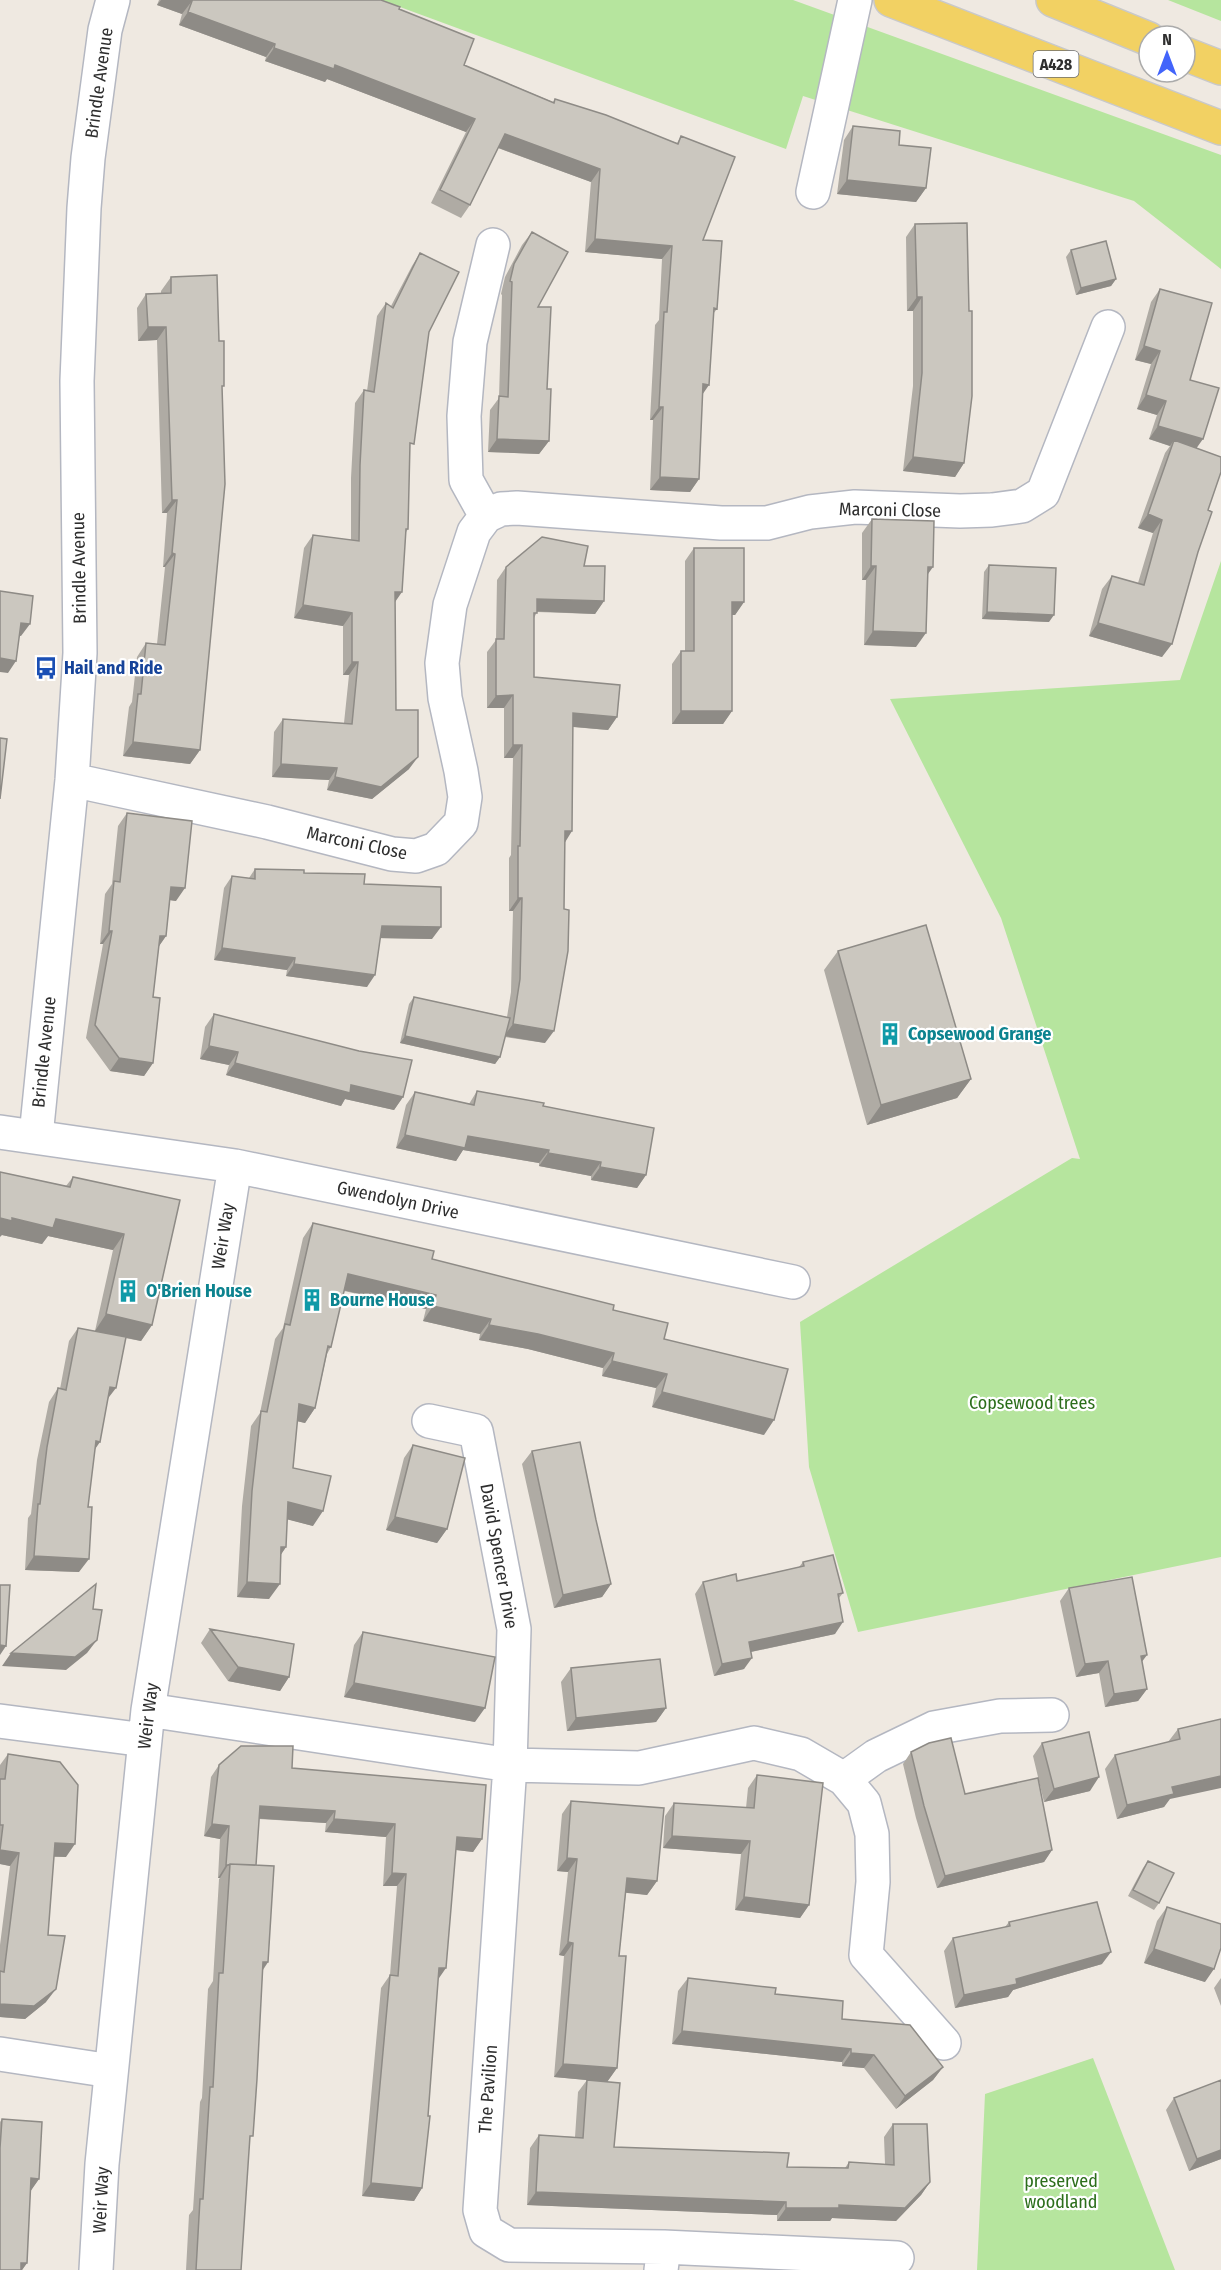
<svg xmlns="http://www.w3.org/2000/svg" width="1221" height="2270" font-family="'Fira Sans Condensed',sans-serif">
<rect width="100%" height="100%" fill="#efe9e1"/>
<path fill="#b6e59e" d="M381,0H793L1221,155V269L1134,201L803,96L786,149Z
M1168,0H1221V21Z
M1221,561V1557L858,1632L809,1467L800,1322L1072,1158L1080,1159L1001,918L890,699L1180,680Z
M1093,2058L1175,2270H977L985,2094Z"/>
<g fill="none" stroke-linecap="round" stroke-linejoin="round">
<g stroke="#b4b7c1" stroke-width="36">
<path id="minor" d="M813,192L855,0
M486,516L466,480L464,416L470,342L493,245
M72,780L267,822L392,854L416,856L436,849L461,823L465,797L461,771L445,698L442,663L450,605L474,532L486,516L501,509L517,508L721,523H767L810,512L855,507L960,511L992,510L1022,506L1043,493L1108,327
M0,1132L235,1166L793,1282
M36,1136L72,780L80,653L77,381L84,208L88,158L105,30L113,0
M429,1421L476,1431L514,1629L510,1765L480,2210L486,2231L509,2245L664,2247L661,2270
M148,1710L510,1765L639,1768L754,1743L801,1754L844,1779L864,1803L872,1834L873,1882L866,1955L944,2043
M0,1721L145,1740
M844,1779L876,1756L934,1728L1000,1716L1052,1715
M0,2054L111,2071
M664,2247L897,2258
M96,2270L102,2164L148,1710L235,1166"/>
</g>
<g stroke="#c9c9c9" stroke-width="36">
<path id="primary" d="M891,0L1221,128
M1053,0L1149,39
M1185,54L1221,68"/>
</g>
<use href="#minor" stroke="#fff" stroke-width="33"/>
<use href="#primary" stroke="#f2d163" stroke-width="33"/>
</g>
<path fill="#afaba4" d="M159,0H381L399,9L464,65L553,102L555,99L677,143L681,136L717,309L713,314L702,395L699,479L690,492L650,490L653,420H650L655,325L659,320L662,259L585,252L591,182L498,148L470,205L461,218L431,203L466,132L327,79L325,82L265,61L266,57L179,25L182,14L157,5Z
M853,126L899,145L926,188L916,202L837,194L844,140Z
M915,224L969,311L964,463L955,477L903,471L913,386V311H907L906,237Z
M532,232L538,307L547,389L549,441L539,454L488,452L490,410L499,398L502,295L501,294L505,277L522,245Z
M1071,250L1116,279L1111,286L1076,295L1066,257Z
M420,253L429,332L409,450L408,529L406,532L395,602L396,710L409,769L372,799L327,790L329,780L272,777L274,732L283,719L344,723L349,675H343V626L294,618L304,548L313,535L351,540V478L355,403L364,390L367,391L377,316L386,303L391,306L412,266Z
M171,277L219,341L222,389L200,750L190,764L123,756L129,707L132,702L137,657L146,643L157,644L165,567H163L167,513H162L157,340L138,341L137,308L146,294H161V291Z
M1160,289L1190,380L1197,448L1208,510L1198,552L1162,657L1089,636L1102,589L1112,576L1138,583L1153,533L1138,528L1165,453L1170,446L1149,439L1157,415L1137,409L1151,364L1135,360L1151,302Z
M872,519L916,647L864,645L866,580H862V533Z
M694,548L744,602L735,615H732V711L723,724H672V664L681,651H685V561Z
M989,565L1049,622L982,619L984,572Z
M584,566L604,601L595,614L537,612L534,618V677L617,717L608,730L573,727L565,843L545,1043L505,1037L500,1057L495,1064L400,1043L409,1004L414,997L507,1017L511,992L513,911H509V858L511,855L513,758H504V708H487V652L496,640L497,580L506,567Z
M127,813L176,901L170,900L166,936L159,946L153,997V1063L144,1076L110,1071L86,1038L103,944H100L105,894L112,884L118,826Z
M255,869L304,873L364,884L432,939L380,938L367,987L286,976L287,970L214,960L224,888L232,876L249,878Z
M838,951L971,1079L957,1098L867,1125L824,970Z
M214,1014L403,1097L394,1110L345,1099L341,1106L226,1075L229,1065L200,1059L205,1027Z
M477,1091L543,1106L646,1175L637,1188L591,1180V1176L539,1166V1163L463,1150L456,1161L396,1148L406,1105L415,1092L469,1104Z
M0,1172L66,1186L73,1177L180,1200L152,1325L141,1341L125,1338L108,1399L95,1449L79,1572L25,1570L28,1518L31,1514L37,1460L49,1402L58,1388L60,1389L69,1341L78,1328L95,1331L113,1250L48,1236L42,1244L2,1235Z
M313,1223L432,1259L613,1310L664,1339L764,1435L652,1407L656,1388L602,1376L603,1368L528,1349L479,1340L480,1334L423,1321L426,1309L344,1291L331,1347L327,1354L315,1408L305,1423L297,1421L293,1468L313,1526L287,1519L286,1547L281,1554L269,1599L237,1597L242,1506L251,1426L260,1413L275,1339L283,1328L303,1238Z
M413,1445L447,1529L437,1543L386,1530L404,1458Z
M532,1451L596,1520L611,1584L602,1597L554,1608L522,1464Z
M803,1562L843,1593L839,1598L835,1634L751,1652L744,1669L714,1676L695,1594L703,1582L737,1581L799,1567Z
M1069,1588L1142,1662L1147,1689L1138,1701L1105,1707L1099,1673L1076,1677L1060,1601Z
M210,1629L289,1677L280,1691L228,1681L201,1643Z
M363,1632L475,1722L344,1697L354,1645Z
M571,1668L666,1708L656,1722L567,1731L561,1682Z
M1221,1719L1164,1807L1117,1819L1105,1769L1115,1755L1168,1742L1178,1729Z
M1042,1743L1090,1791L1044,1802L1033,1756Z
M911,1752L965,1794L1052,1850L1044,1862L937,1888L916,1818L903,1764Z
M8,1754L66,1857H54L48,1935L46,2002L25,2019L0,2017V1945L10,1866L0,1864V1765Z
M219,1765L292,1768L482,1839L473,1852L456,1850L438,1979L422,2188L414,2201L362,2196L381,1988L390,1975L397,1886H383L386,1837L325,1832L326,1823L259,1819L256,1865L268,1962L263,1970L249,2141L241,2270H186L189,2215L193,2210L200,2102L202,2098L208,1989L213,1981L219,1879L220,1878H218L220,1839L204,1836L211,1777Z
M757,1775L809,1905L800,1918L735,1910L741,1854L663,1848L665,1816L674,1803L746,1808L748,1788Z
M571,1801L657,1881L647,1895L626,1892L619,1956L617,2068L607,2082L614,2147L787,2167L845,2168L849,2162L885,2164L884,2137L893,2124L930,2182L921,2195L896,2221L832,2218L830,2221H777V2215L527,2205L530,2148L539,2135L575,2137L578,2092L587,2080L554,2077L564,1956L559,1955L568,1872L557,1871L562,1814Z
M1148,1861L1159,1903L1154,1910L1128,1896L1143,1868Z
M1167,1907L1205,1982L1144,1963L1157,1921Z
M1009,1922L1102,1964L1013,1990L1008,1997L955,2008L944,1951L953,1938L1005,1927Z
M688,1978L775,1994L842,2019L943,2067L933,2080L896,2109L864,2068L842,2066V2062L672,2044L678,1991Z
M1221,1978V2006L1214,1988Z
M1221,2080V2159L1189,2171L1166,2110L1174,2098Z
M2,2119L39,2179L30,2191L27,2263L22,2270H0V2122Z"/>
<path fill="#8e8b86" d="M161,0H188L192,1L182,14L157,5Z
M188,12L275,44L266,57L179,25Z
M274,48L335,65L475,119L466,132L327,79L325,82L265,61Z
M505,134L600,169L591,182L496,147Z
M847,180L926,188L916,202L837,194Z
M595,239L672,246L662,259L585,252Z
M1116,279L1111,286L1076,295L1081,288Z
M917,297H922L913,311H907Z
M148,327H166L157,340L138,341Z
M1144,346L1160,351L1151,364L1135,360Z
M703,384L709,385L700,398Z
M1146,395L1166,401L1157,415L1137,409Z
M659,407H663L653,420H650Z
M1158,426L1203,439L1193,453L1174,440L1170,446L1149,439Z
M497,439L549,441L539,454L488,452Z
M913,457L964,463L955,477L903,471Z
M660,477L699,479L690,492L650,490Z
M172,500H177L167,513H162Z
M1148,514L1162,520L1153,533L1138,528Z
M172,553L175,554L165,567H163Z
M871,566H876L866,580H862Z
M928,567H933L923,581Z
M395,592H402L393,605Z
M537,599L604,601L595,614L528,611Z
M732,602H744L735,615H723Z
M303,605L352,613L343,626L294,618Z
M987,612L1054,615L1049,622L982,619Z
M21,623L30,624L21,636L12,635Z
M1098,623L1172,644L1162,657L1089,636Z
M873,631L926,633L916,647L864,645Z
M0,658L16,661L8,673L0,672Z
M352,662H358L349,675H343Z
M513,695L504,708H487L496,696Z
M681,711H732L723,724H672Z
M573,713L617,717L608,730L564,726Z
M133,742L200,750L190,764L123,756Z
M513,745H522L513,758H504Z
M418,757L409,769L372,799L327,790L335,777Z
M281,764L337,768L329,780L272,777Z
M565,831H572L564,844Z
M171,887L185,888L176,901L162,899Z
M518,898H522L513,911H509Z
M382,926L441,927L432,939L374,938Z
M109,931H112L103,944H100Z
M160,936H166L157,949Z
M222,948L295,958L287,970L214,960Z
M294,964L375,975L367,987L286,976Z
M513,1024L554,1031L545,1043L504,1036Z
M405,1036L500,1057L495,1064L400,1043Z
M209,1046L238,1052L229,1065L200,1059Z
M119,1058L153,1063L144,1076L110,1071Z
M235,1063L351,1085L403,1097L394,1110L345,1099L341,1106L226,1075Z
M971,1079L957,1098L867,1125L881,1105Z
M405,1135L468,1136L549,1150L539,1163L463,1150L456,1161L396,1148Z
M548,1153L601,1162L591,1176L539,1166Z
M600,1167L646,1175L637,1188L591,1180Z
M0,1218L56,1219L124,1234L113,1250L48,1236L42,1244L2,1235L0,1237Z
M348,1274L436,1295L426,1309L338,1289Z
M433,1306L491,1319L480,1334L423,1321Z
M106,1314L152,1325L141,1341L95,1331Z
M489,1325L538,1334L614,1353L603,1368L528,1349L479,1340Z
M612,1361L667,1374L656,1388L602,1376Z
M110,1387L116,1388L106,1401Z
M662,1392L774,1420L764,1435L652,1407Z
M299,1404L315,1408L305,1423L288,1419Z
M96,1441L100,1442L91,1455Z
M288,1502L323,1511L313,1526L278,1517Z
M395,1517L447,1529L437,1543L386,1530Z
M281,1547H286L276,1562Z
M34,1556L89,1559L79,1572L25,1570Z
M247,1582L280,1584L269,1599L237,1597Z
M611,1584L602,1597L554,1608L563,1595Z
M843,1622L835,1634L741,1654L749,1642Z
M97,1640L87,1653L66,1670L2,1666L11,1653Z
M0,1645L6,1646L0,1655Z
M1147,1655L1138,1667L1141,1656Z
M752,1658L744,1669L714,1676L722,1664Z
M1108,1661L1099,1673L1076,1677L1085,1664Z
M238,1667L289,1677L280,1691L228,1681Z
M354,1683L485,1708L475,1722L344,1697Z
M1147,1689L1138,1701L1105,1707L1114,1694Z
M666,1708L656,1722L567,1731L576,1718Z
M1221,1776V1788L1170,1799L1164,1807L1117,1819L1127,1805L1172,1787Z
M1099,1777L1090,1791L1044,1802L1054,1789Z
M260,1806L335,1811L326,1823L251,1818Z
M334,1819L395,1824L386,1837L325,1832Z
M212,1824L229,1826L220,1839L204,1836Z
M672,1836L750,1841L741,1854L663,1848Z
M457,1837L482,1839L473,1852L448,1849Z
M55,1843L75,1844L66,1857L46,1856Z
M0,1850L19,1853L10,1866L0,1864Z
M1052,1850L1044,1862L937,1888L945,1876Z
M567,1858L577,1859L568,1872L557,1871Z
M226,1865H228L220,1878H218Z
M392,1873L406,1874L397,1886H383Z
M627,1878L657,1881L647,1895L618,1892Z
M744,1897L809,1905L800,1918L735,1910Z
M568,1942L573,1943L564,1956L559,1955Z
M1154,1949L1214,1969L1205,1982L1144,1963Z
M1111,1952L1102,1964L1013,1990L1008,1997L955,2008L964,1995L1016,1979Z
M263,1962H268L257,1978Z
M439,1968H446L437,1981Z
M56,1989L46,2002L25,2019L0,2017V2004Z
M682,2031L851,2049L842,2062L672,2044Z
M851,2053L874,2055L864,2068L842,2066Z
M563,2064L617,2068L607,2082L554,2077Z
M943,2067L933,2080L896,2109L905,2096Z
M1221,2150V2159L1189,2171L1197,2159Z
M31,2178L39,2179L30,2192Z
M930,2182L921,2195L896,2221L832,2218L830,2221H777L786,2208L839,2205Z
M371,2183L422,2188L414,2201L362,2196Z
M536,2192L786,2202L777,2215L527,2205Z
M21,2263H27L22,2270H16Z"/>
<path fill="#cbc7bf" stroke="#8e8b86" stroke-width="1.5" d="M188,0H381L400,7L399,9L474,39L464,65L554,103L555,99L606,115L678,144L681,136L735,157L703,240L722,241L717,309L714,308L709,385L703,384L699,479L660,477L663,407H659L664,312H667L672,246L595,239L600,169L505,134L470,205L440,190L475,119L335,65L334,69L274,48L275,44L188,12L192,1Z
M853,126L900,131L899,145L931,148L926,188L847,180Z
M967,223L969,311H972V396L964,463L913,457L922,373V297H917L915,224Z
M532,232L568,252L538,307H551L547,389H551L549,441L497,439L499,396L508,397L512,282L510,281L514,264Z
M1106,241L1116,279L1081,288L1071,250Z
M420,253L459,272L429,332L414,444L410,443L408,529H406L402,592H395L396,710H418V757L381,787L335,777L337,768L281,764L283,719L352,724L358,662H352V613L303,605L313,535L359,541L360,465L364,390L374,392L386,303L393,308Z
M217,275L219,341H224V386H222L225,484L200,750L133,742L138,694H141L146,643L165,645L175,554L172,553L177,500H172L166,327H148L146,294L171,293V277Z
M1160,289L1212,303L1190,380L1219,388L1203,439L1158,426L1166,401L1146,395L1160,351L1144,346Z
M1174,440L1221,457V472L1208,510L1212,512L1198,552L1172,644L1098,623L1112,576L1144,585L1162,520L1148,514Z
M872,519L934,521L933,567H928L926,633L873,631L876,566H871Z
M542,537L588,546L584,566H605L604,601L537,599V613H534V677L620,685L617,717L573,713L572,831H565L564,909L569,910L568,951L554,1031L513,1024L520,979L522,898H518V846H520L522,745H513V695L496,696V639H504L506,567Z
M694,548H744V602H732V711H681V651H694Z
M989,565L1056,568L1054,615L987,612Z
M0,591L33,596L30,624L21,623L16,661L0,658Z
M0,738L7,739L0,799Z
M127,813L192,821L185,888L171,887L166,936H160L153,997L160,998L153,1063L119,1058L95,1025L112,931H109L114,881L120,882Z
M255,869L304,870V873L365,874L364,884L441,887V927L382,926L375,975L294,964L295,958L222,948L232,876L255,879Z
M926,925L971,1079L881,1105L838,951Z
M414,997L510,1018L500,1057L405,1036Z
M214,1014L359,1051L412,1060L403,1097L351,1085L350,1093L235,1063L238,1052L209,1046Z
M477,1091L544,1103L543,1106L654,1128L646,1175L600,1167L601,1162L548,1153L549,1150L468,1136L465,1148L405,1135L415,1092L474,1105Z
M0,1172L70,1187L73,1177L180,1200L152,1325L106,1314L124,1234L56,1219L53,1228L12,1218V1221L0,1218Z
M313,1223L434,1251L432,1259L614,1305L613,1310L668,1323L664,1339L788,1369L774,1420L662,1392L667,1374L612,1361L614,1353L538,1334L489,1325L491,1319L433,1306L436,1295L348,1274L331,1347L328,1346L315,1408L299,1404L293,1468L331,1476L323,1511L288,1502L286,1547H281L280,1584L247,1582L252,1491L261,1411L267,1412L285,1324L290,1325Z
M78,1328L126,1337L116,1388L110,1387L100,1442L96,1441L88,1507H92L89,1559L34,1556L38,1504H40L47,1447L58,1388L66,1390Z
M580,1442L596,1520L611,1584L563,1595L532,1451Z
M413,1445L465,1458L447,1529L395,1517Z
M833,1555L843,1593L838,1594L843,1622L749,1642L752,1658L722,1664L703,1582L736,1574L737,1581L804,1566L803,1562Z
M1132,1577L1147,1655L1141,1656L1147,1689L1114,1694L1108,1661L1085,1664L1069,1588Z
M96,1584L93,1609L102,1610L97,1640L75,1657L11,1653Z
M0,1585H10L6,1646L0,1645Z
M210,1629L294,1644L289,1677L238,1667Z
M363,1632L495,1657L485,1708L354,1683Z
M660,1659L666,1708L576,1718L571,1668Z
M1221,1719V1776L1172,1787L1174,1794L1127,1805L1115,1755L1180,1739L1178,1729Z
M1089,1732L1099,1777L1054,1789L1042,1743Z
M951,1738L965,1794L1038,1778L1052,1850L945,1876L924,1806L911,1752L929,1743Z
M241,1746H293L292,1768L486,1785L482,1839L457,1837L446,1968H439L428,2116H430L422,2188L371,2183L390,1975L398,1976L406,1874L392,1873L395,1824L334,1819L335,1811L260,1806L256,1865L230,1864L228,1865H226L229,1826L212,1824L219,1765Z
M8,1754L60,1762L78,1785L75,1844L55,1843L48,1935L65,1936L56,1989L34,2006L0,2004V1971L4,1972L19,1853L0,1850L3,1825H0V1779H5Z
M757,1775L823,1783L809,1905L744,1897L750,1841L672,1836L674,1803L754,1808Z
M571,1801L664,1808L657,1881L627,1878L619,1956H626L617,2068L563,2064L573,1943L568,1942L577,1859L567,1858Z
M1148,1861L1174,1873L1159,1903L1133,1890Z
M230,1864L274,1866L268,1962H263L257,2079L253,2136H250L241,2270H196L200,2199H203L210,2087H213L219,1973H223Z
M1097,1902L1111,1952L1016,1979L1017,1984L964,1995L953,1938L1010,1926L1009,1922Z
M1167,1907L1221,1924V1948L1214,1969L1154,1949Z
M688,1978L776,1988L775,1994L843,2001L842,2019L910,2025L943,2067L905,2096L874,2055L851,2053V2049L682,2031Z
M587,2080L620,2083L614,2147L789,2153L787,2167L848,2168L849,2162L894,2165L893,2124H927L930,2182L905,2208L839,2205V2208H786V2202L536,2192L539,2135L583,2138Z
M1221,2080V2150L1197,2159L1174,2098Z
M2,2119L42,2122L39,2179L31,2178L27,2263H21V2270H0V2148Z"/>
<defs>
<g id="bus-bare" transform="scale(1.8)"><path d="M-5-6H5V4H4V6H2V4H-2V6H-4V4H-5ZM-3.5-4V0h7V-4ZM-3.5 1.2v1.5H-2V1.2ZM2 1.2v1.5H3.5V1.2Z" fill="#1a4fb4" stroke="#fff" stroke-width="2.5" paint-order="stroke"/></g>
<g id="building-bare" transform="scale(1.8)"><path d="M-4-6H4V6H1V3H-1V6H-4ZM-2.5-4.3h1.7v1.8h-1.7ZM.8-4.3h1.7v1.8H.8ZM-2.5-1h1.7V.8h-1.7ZM.8-1h1.7V.8H.8Z" fill="#0f9aa8" stroke="#fff" stroke-width="2.5" paint-order="stroke"/></g>
</defs>
<g fill-rule="evenodd">
<use href="#bus-bare" x="46" y="668"/>
<use href="#building-bare" x="890" y="1034"/>
<use href="#building-bare" x="128" y="1291"/>
<use href="#building-bare" x="312" y="1300"/>
</g>
<g text-anchor="middle" stroke-width="4.5" stroke-linejoin="round" paint-order="stroke">
<rect fill="#fff" stroke="#6d6d6d" stroke-width="1.5" x="1033.5" y="51" width="45" height="26" rx="4.5"/>
<g font-size="16" font-weight="bold" fill="#2e2e2e">
<text x="1056" y="70">A428</text>
</g>
<g font-size="18" fill="#2e2e2e" stroke="#fff">
<text transform="translate(99 83) rotate(-82)" y="6">Brindle Avenue</text>
<text transform="translate(890 510) rotate(1)" y="6">Marconi Close</text>
<text transform="translate(79 568) rotate(-91)" y="6">Brindle Avenue</text>
<text transform="translate(357 843) rotate(12)" y="6">Marconi Close</text>
<text transform="translate(44 1052) rotate(-84)" y="6">Brindle Avenue</text>
<text transform="translate(398 1200) rotate(12)" y="6">Gwendolyn Drive</text>
<text transform="translate(223 1236) rotate(-81)" y="6">Weir Way</text>
<text transform="translate(499 1556) rotate(80)" y="6">David Spencer Drive</text>
<text transform="translate(148 1716) rotate(-83)" y="6">Weir Way</text>
<text transform="translate(488 2089) rotate(-86)" y="6">The Pavilion</text>
<text transform="translate(101 2200) rotate(-87)" y="6">Weir Way</text>
</g>
<g font-size="18" font-weight="bold" fill="#164399" stroke="#fff" text-anchor="start">
<text x="64" y="674">Hail and Ride</text>
</g>
<g font-size="18" font-weight="bold" fill="#0d838f" stroke="#fff" text-anchor="start">
<text x="908" y="1040">Copsewood Grange</text>
<text x="146" y="1297">O'Brien House</text>
<text x="330" y="1306">Bourne House</text>
</g>
<g font-size="18" fill="#2c6e1b" stroke="#fff">
<text x="1032" y="1409">Copsewood trees</text>
<text x="1061" y="2187">preserved<tspan x="1061" dy="21">woodland</tspan></text>
</g>
</g>
<g transform="translate(1167 54)"><circle r="28" fill="#ffffff" stroke="#ababab" stroke-width="1.5"/>
<path d="M0-4.5L10 22L0 15L-10 22Z" fill="#4264fb"/>
<text y="-9" font-size="16" font-weight="bold" text-anchor="middle" fill="#2e2e2e">N</text>
</g>
</svg>
